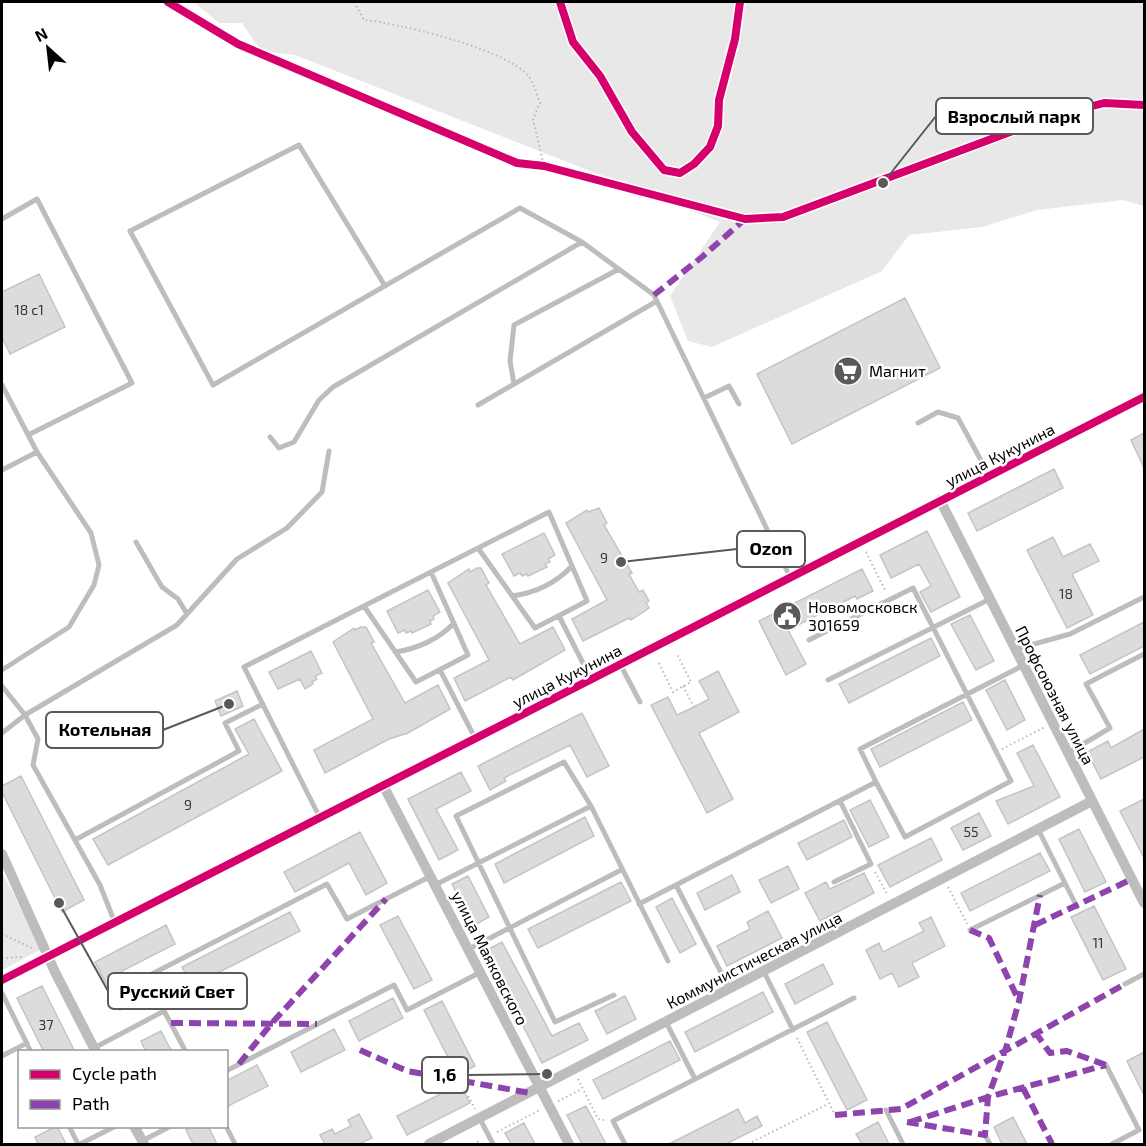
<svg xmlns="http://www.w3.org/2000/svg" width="1146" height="1146" font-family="'Exo 2',sans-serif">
<rect width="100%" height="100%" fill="#fff"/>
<path fill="#e8e8e8" d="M194,2H1144V206L1123,200L1037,210L982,227L909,235L882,271L712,347L688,341L670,296L720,222L295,55L261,51L242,23H219Z
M2,872L42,949L2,970Z"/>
<path fill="#dcdcdc" stroke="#c4c4c4" stroke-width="1.5" d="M39,274L65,327L10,354L2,337V292Z
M905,298L940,368L792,444L757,374Z
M1144,433V468L1131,440Z
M1054,469L1063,488L977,531L968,513Z
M599,508L607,523L604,525L632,573L629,574L639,592L643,590L649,601L646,602L649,608L631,620L629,618L583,641L572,619L607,600L566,523L587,510L588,512Z
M927,531L960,597L931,612L920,592L931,586L919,564L891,578L880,555Z
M544,533L555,555L548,559L550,562L545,564L547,567L528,576L527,574L522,576L520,573L514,576L502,554Z
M756,535L760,542L741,552L737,544Z
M1053,537L1063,557L1090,544L1099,561L1072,574L1093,615L1067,628L1027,550Z
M477,568H481L489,583L486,585L520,644L553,627L565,650L513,680L511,677L465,701L454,678L489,660L448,583L469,569L470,572Z
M862,569L873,591L857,599L855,596L788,630L806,664L786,675L759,621Z
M428,590L440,612L433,616L434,619L430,621L431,624L412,633L411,631L406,633L405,630L398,633L387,611Z
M970,615L994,661L976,670L951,624Z
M1144,622V646L1090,674L1080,655Z
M361,627H366L374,642L371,643L405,703L438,685L450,709L408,733L389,739L325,773L314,750L373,719L333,642L354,628L355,630Z
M931,638L940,656L849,703L839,684Z
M311,651L322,673L315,676L317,679L312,682L313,684L305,689L300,679L278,689L269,672Z
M718,671L739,712L699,733L733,799L707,813L651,705L668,697L677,715L694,707L709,699L699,681Z
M1005,680L1025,720L1007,730L986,690Z
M237,691L243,706L221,716L215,701Z
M963,702L972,720L880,767L871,749Z
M582,713L609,766L587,777L570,745L504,778L506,781L490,790L478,766Z
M254,719L282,771L108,865L93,839L249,754L235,729Z
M1144,729V757L1101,779L1087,752L1108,741L1111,748Z
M1033,745L1060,797L1008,824L996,801L1034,786L1017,753Z
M461,772L471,791L436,809L458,850L439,860L408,799Z
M21,776L84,900L62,912L2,792V786Z
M1144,799V858L1120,811Z
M870,800L889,837L869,847L850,810Z
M979,813L991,836L963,850L951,828Z
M585,817L594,836L504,883L495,864Z
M844,820L852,837L807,860L798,843Z
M1079,829L1106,882L1085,892L1059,839Z
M360,832L387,883L366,895L349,863L295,892L284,872Z
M931,838L942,860L890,887L878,865Z
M1040,853L1050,871L970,911L961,893Z
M788,866L799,889L771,903L759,880Z
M864,873L874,893L820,921L805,893L826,882L830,889Z
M732,875L740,892L705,910L697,893Z
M468,876L489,917L473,926L452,884Z
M621,882L631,901L538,948L528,929Z
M672,898L696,944L680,953L656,907Z
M1094,906L1126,969L1103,980L1071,917Z
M768,911L782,938L727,966L717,946L750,929L747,922Z
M290,912L300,931L192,986L182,967Z
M398,916L432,980L414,989L380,925Z
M931,917L945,946L912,963L919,977L899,987L892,973L880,979L866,950L879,943L883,952L924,931L919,923Z
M166,925L175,944L122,971L138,1001L120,1010L95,962Z
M502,942L552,1036L579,1023L588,1040L542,1063L485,951Z
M823,964L833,984L795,1004L785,984Z
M42,986L75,1052H44L17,998Z
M763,992L773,1012L695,1052L685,1032Z
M625,996L636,1019L607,1034L595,1011Z
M393,998L403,1018L359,1041L349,1021Z
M442,1001L475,1066L457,1075L424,1010Z
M827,1022L867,1100L847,1110L807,1032Z
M334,1029L345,1050L301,1072L291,1052Z
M161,1031L172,1052H146L141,1041Z
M670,1041L680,1060L603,1099L593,1080Z
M1144,1052V1095L1127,1061Z
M257,1065L268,1086L226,1107V1081Z
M460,1084L470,1103L407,1135L397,1116Z
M586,1106L606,1144H582L567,1115Z
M738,1109L745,1123L757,1116L762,1126L726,1144H669Z
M359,1114L372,1138L359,1144H325L320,1135L332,1129L335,1134L351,1126L348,1120Z
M1013,1117L1027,1144H1002L994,1127Z
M878,1122L889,1144H862L856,1134Z
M524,1123L535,1144H511L505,1133Z
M57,1126L66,1144H38L35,1137Z
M193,1126H208L217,1144H193L186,1130Z"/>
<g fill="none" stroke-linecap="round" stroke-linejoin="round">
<path stroke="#b8b8b8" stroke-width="2" stroke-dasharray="1.5 3" stroke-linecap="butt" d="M354,2L364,20C398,23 510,50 529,77C534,84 537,95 540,103L533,119L544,166
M866,552L886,592
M659,663L673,692L691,682L677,654
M683,686L694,707
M1002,749L1045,727
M875,872L888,896
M948,887L967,924
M2,934L32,948
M2,958L22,957
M797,1038L835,1115
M578,1079L598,1119L604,1120
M460,1080L475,1109
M558,1101L582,1089
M497,1132L540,1110
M473,1144L481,1140
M748,1144L828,1104"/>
<path stroke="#bdbdbd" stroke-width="5" d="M2,219L37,199L132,383L28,435
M385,286L299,145L130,231L213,385L520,208L582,242L654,295L790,577
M514,384L510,361L514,325L619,269
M2,385L37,452L91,533L99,565L94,585L69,627L2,670
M704,398L729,386L739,404
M478,405L657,301
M918,423L938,412L958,418L989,475
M270,437L279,448L294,442L319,400L333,387L582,242
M2,470L37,452
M136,542L162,587L178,599L187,614
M512,596C535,593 556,583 572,566
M364,606L416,682L468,655L431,572
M559,616L591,679
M809,640L913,588L1011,781L905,837L876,782
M1016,649L1070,634L1144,597
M395,652C417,649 439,639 454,623
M620,664L640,702
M440,670L475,738
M828,680L990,599
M2,686L25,715L177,625L237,559L287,528L322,492L329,451
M2,733L25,715L38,739L33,765L100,885L115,923
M1068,753L1110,728L1086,684L1144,654
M320,818L244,667L549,512L587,601L535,628L478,548
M1038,829L1077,907
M75,840L239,751L225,723L263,704
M834,882L871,864L840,801
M435,885L591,806
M676,885L729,988
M639,904L876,782L860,749L1024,665
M970,930L1065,883
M469,949L621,870
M764,972L793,1030
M1125,984L1144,974
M2,993L31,1052
M614,995L555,1022L456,816L564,762L591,806L668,961
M666,1022L695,1079
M94,1048L164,1011
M186,1052L146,977L327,884L347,919L431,876
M2,1056L27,1043
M1106,1065L1139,1130L1112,1144
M226,1071L394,985L407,1010L479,973
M886,1110L903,1144
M480,1119L493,1144
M69,1126L78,1144
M226,1126L235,1144
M985,1135L990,1144
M142,1141L171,1126
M80,1144L116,1126
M625,1144L613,1121L854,998"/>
<path stroke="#bdbdbd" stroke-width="10" d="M940,500L1144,903
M383,785L569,1144
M2,854L55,972L96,1052
M2,980L1144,397
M134,1126L144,1144
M429,1144L1092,801"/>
<path stroke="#8e44ad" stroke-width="6" stroke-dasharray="12 6" stroke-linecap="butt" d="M654,295L702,257L745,219
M1035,925L1132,879
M970,930L989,938L1019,1001
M171,1023L317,1024
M1035,1032L1050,1053L1067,1051L1106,1065
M360,1050L407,1071L530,1093
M239,1064L271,1024L386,899
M1023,1088L1052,1144
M835,1115L901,1109L1125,984
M907,1122L985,1135L988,1097L1006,1048L1019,1001L1040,895
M910,1122L988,1097L1106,1065"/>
<g stroke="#fff" stroke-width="11">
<path id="cycleway" d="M168,2L238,44L517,163L544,166L745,219L783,217L1050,117L1104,103L1144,105
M560,2L573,42L600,76L632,132L664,170L680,173L694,164L710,147L718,126L719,100L735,39L740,2
M2,980L1144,397"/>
</g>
<use href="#cycleway" stroke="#d6006c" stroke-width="8"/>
</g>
<defs>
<g id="supermarket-disc" transform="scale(1.5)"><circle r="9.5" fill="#595959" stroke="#fff"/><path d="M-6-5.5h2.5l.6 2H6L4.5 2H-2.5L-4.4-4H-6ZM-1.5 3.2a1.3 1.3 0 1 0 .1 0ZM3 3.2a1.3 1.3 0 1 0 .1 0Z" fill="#fff"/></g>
<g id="civic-disc" transform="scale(1.5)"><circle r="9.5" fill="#595959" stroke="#fff"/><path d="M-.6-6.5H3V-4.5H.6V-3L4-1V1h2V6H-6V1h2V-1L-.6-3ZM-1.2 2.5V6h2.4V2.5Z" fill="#fff"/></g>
</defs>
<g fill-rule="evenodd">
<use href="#supermarket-disc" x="848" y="371"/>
<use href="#civic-disc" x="787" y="616"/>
</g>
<g text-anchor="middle" stroke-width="5" stroke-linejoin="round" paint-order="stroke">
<g font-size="14" fill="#373737">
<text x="29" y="315">18 с1</text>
<text x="604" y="563">9</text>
<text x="1066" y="599">18</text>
<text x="188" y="810">9</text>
<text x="971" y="837">55</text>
<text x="1098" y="948">11</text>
<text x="46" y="1030">37</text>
</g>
<g font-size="16" fill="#000" stroke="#fff" text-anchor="start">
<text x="869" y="377">Магнит</text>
<text x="808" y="613">Новомосковск<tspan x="808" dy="18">301659</tspan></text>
</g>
<g font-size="16" fill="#000" stroke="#fff">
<text transform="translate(1000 455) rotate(-27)" y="6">улица Кукунина</text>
<text transform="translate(567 676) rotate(-27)" y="6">улица Кукунина</text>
<text transform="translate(1055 695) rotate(63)" y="6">Профсоюзная улица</text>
<text transform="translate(490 958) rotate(63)" y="6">улица Маяковского</text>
<text transform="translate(754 960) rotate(-27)" y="6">Коммунистическая улица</text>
</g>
</g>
<path fill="none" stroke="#595959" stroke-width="2" d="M883 183L936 116M621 562L737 549M229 704L163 730M59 903L108 991M547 1074L468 1075"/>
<g fill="#595959" stroke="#fff" stroke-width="2">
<circle cx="883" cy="183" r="6"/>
<circle cx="621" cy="562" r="6"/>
<circle cx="229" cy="704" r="6"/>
<circle cx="59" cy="903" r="6"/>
<circle cx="547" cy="1074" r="6"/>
</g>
<g fill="#fff" stroke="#595959" stroke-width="2">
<rect x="936" y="98" width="157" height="36" rx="6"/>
<rect x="737" y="531" width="68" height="36" rx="6"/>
<rect x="46" y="712" width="117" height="36" rx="6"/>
<rect x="108" y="973" width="139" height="36" rx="6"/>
<rect x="422" y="1057" width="46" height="36" rx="6"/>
</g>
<g font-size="18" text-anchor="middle" font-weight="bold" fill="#000">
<text x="1014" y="123">Взрослый парк</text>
<text x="771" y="555">Ozon</text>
<text x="105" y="736">Котельная</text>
<text x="177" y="998">Русский Свет</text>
<text x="445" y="1081">1,6</text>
</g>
<rect width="1146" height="1146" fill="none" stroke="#000000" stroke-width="6"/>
<rect x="18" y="1050" width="210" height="78" fill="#ffffff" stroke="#999999" stroke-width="1.5"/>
<rect x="30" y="1070" width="30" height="9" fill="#d6006c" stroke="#999999" stroke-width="1.5"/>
<text x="72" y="1080" font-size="18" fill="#000000">Cycle path</text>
<rect x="30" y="1100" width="30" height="9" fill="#8e44ad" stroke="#999999" stroke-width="1.5"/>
<text x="72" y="1110" font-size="18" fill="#000000">Path</text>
<g transform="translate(48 48) rotate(333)" stroke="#ffffff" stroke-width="4.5" paint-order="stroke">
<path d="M0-4.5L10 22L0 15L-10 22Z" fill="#000000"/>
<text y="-9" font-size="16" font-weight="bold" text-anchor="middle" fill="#000000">N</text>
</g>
</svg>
